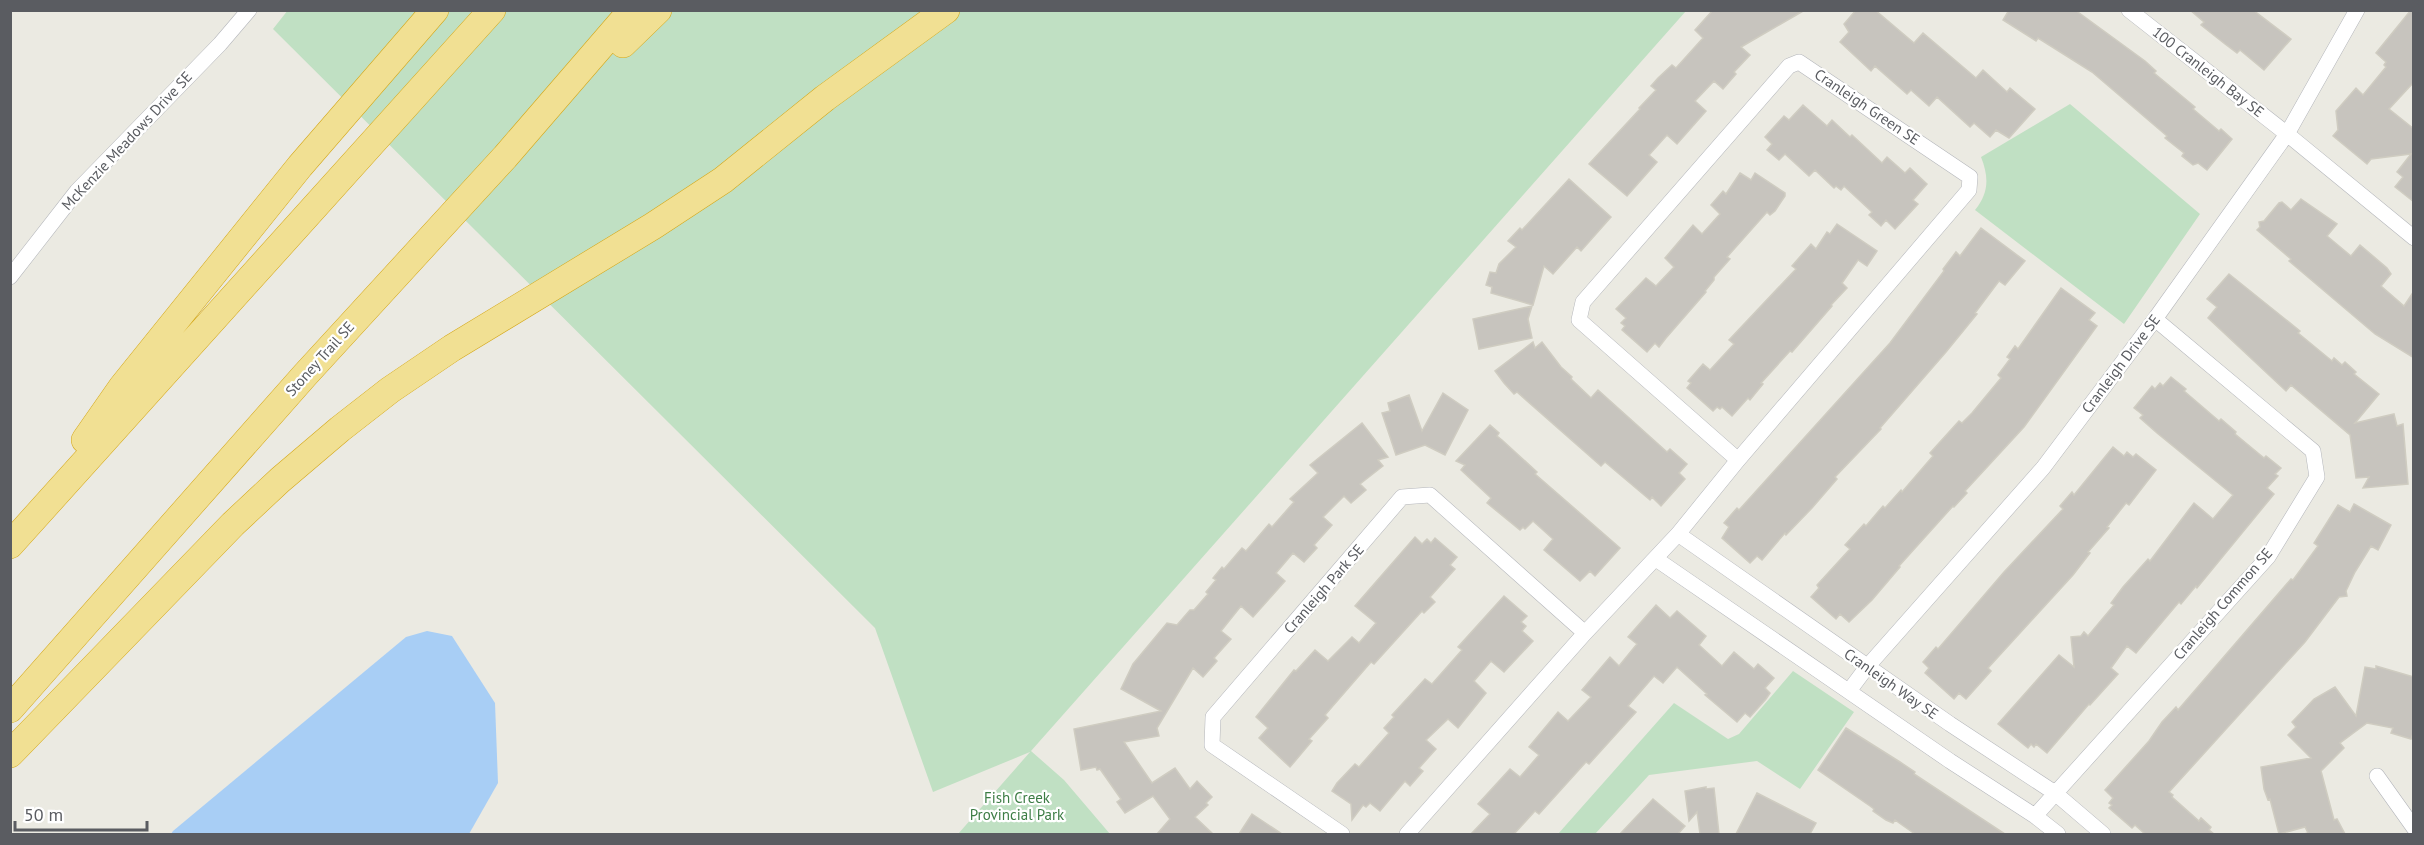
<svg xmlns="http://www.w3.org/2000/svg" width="2424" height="845" font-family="'PT Sans',sans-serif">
<rect width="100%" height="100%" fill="#ebeae2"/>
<path fill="#c0e0c3" d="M288,10L1686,11L1031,751L1064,780L1110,834H958L1030,752L933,792L875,628L273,29Z
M2070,104L2200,214L2124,324L1975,210C1989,193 1989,177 1981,157Z
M1793,671L1854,712L1800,789L1757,761L1649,775L1595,834H1558L1674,703L1728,739L1739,734Z"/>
<path fill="#a8cef5" d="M427,631L452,636L495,703L498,783L469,834H171L173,831L406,637Z"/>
<path fill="#c7c4be" stroke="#cfccc1" stroke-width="1.5" d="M1713,10H1805L1741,47L1750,55L1734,72L1736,74L1723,89L1714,81L1695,101L1706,111L1677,144L1667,135L1649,155L1657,162L1627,196L1589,164L1640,109L1639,108L1656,90L1651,86L1658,78L1672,65L1676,68L1703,38L1695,30Z
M1856,10H1875L1914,43L1923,33L1976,78L1983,70L2007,92L2010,88L2035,109L2009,138L1996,130L1990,137L1974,123L1970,127L1937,97L1929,106L1911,90L1907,94L1875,66L1871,71L1840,42L1849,32L1844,24Z
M2009,10H2075L2145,61L2156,71L2154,73L2195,107L2193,109L2219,131L2221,129L2232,139L2207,170L2198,163L2193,165L2182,156L2184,153L2165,138L2167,136L2092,72L2038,38L2036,41L2003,20Z
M2190,10H2253L2291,39L2264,70L2240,50L2237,53L2225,44L2201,25L2204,22Z
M2411,10H2414V82L2389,109L2414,129V202L2395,187L2403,177L2397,172L2411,154L2371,159L2367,164L2333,136L2338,130L2336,111L2356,88L2363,95L2386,67L2384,65L2386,62L2376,53Z
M1803,105L1827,126L1832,120L1850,137L1852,135L1882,163L1887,157L1905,173L1910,168L1927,184L1913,200L1918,204L1895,229L1886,220L1881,226L1869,215L1872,212L1844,186L1841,190L1836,186L1834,188L1815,170L1809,176L1785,154L1779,160L1767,150L1772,144L1765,137L1784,116L1789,120Z
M1740,173L1751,180L1755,173L1785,193V196L1775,211L1770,215L1767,212L1727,257L1730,259L1714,277V280L1705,291L1706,292L1666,338L1659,347L1655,343L1647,352L1622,330L1625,326L1621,323L1626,318L1616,309L1646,278L1656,286L1674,267L1665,258L1693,225L1702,234L1720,214L1711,205L1723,191L1726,194Z
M1569,179L1611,217L1581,251L1577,247L1553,274L1544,266L1533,305L1491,293L1492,287L1486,285L1490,272L1496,273L1499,264L1516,247L1508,241L1520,228L1522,230Z
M2301,199L2337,224L2327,236L2351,256L2360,245L2387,268L2391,274L2381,286L2404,306L2414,291V358L2375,334L2289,261L2291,259L2257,230L2260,227L2259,222L2264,221L2279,203L2282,202L2291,210Z
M1837,224L1877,251L1867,266L1858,260L1842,283L1847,288L1831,305L1832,306L1792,352L1790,351L1761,383L1763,384L1750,400L1748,398L1732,416L1722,407L1720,409L1717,407L1713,411L1687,388L1691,383L1688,381L1703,364L1710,370L1734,344L1729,340L1796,269L1792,266L1811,244L1816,249L1827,232L1830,234Z
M1981,228L2025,261L2005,285L1999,281L1975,313L1977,314L1946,352L1880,428L1881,429L1835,477L1837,479L1812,508L1786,535L1785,533L1762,560L1757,556L1750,563L1722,538L1729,527L1724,523L1737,508L1739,510L1890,343L1944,271L1943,269L1956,252L1960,256Z
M2229,274L2300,331L2298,333L2332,361L2334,358L2342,365L2345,362L2356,372L2354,374L2379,394L2355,423L2394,414L2397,426L2403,424L2408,484L2363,488L2369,477L2356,478L2350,435L2291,385L2286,391L2208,318L2217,307L2207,299Z
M2061,288L2095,313L2089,320L2097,326L2024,427L1965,491L1967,493L1954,507L1953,506L1899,566L1900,567L1872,600L1849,622L1840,614L1836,619L1811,597L1819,588L1817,585L1850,549L1845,545L1864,524L1866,526L1883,506L1885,508L1901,490L1902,492L1933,456L1930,453L1959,421L1962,423L1972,413L2001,378L1998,375L2010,359L2007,357L2015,346L2018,349Z
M1532,306L1528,319L1532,338L1479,349L1473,319Z
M1533,342L1535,348L1542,342L1561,367L1572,377L1571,379L1591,398L1598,390L1667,452L1670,449L1687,464L1679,473L1685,479L1661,506L1652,497L1650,500L1605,462L1601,466L1517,392L1514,394L1504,383L1495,371Z
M2171,377L2186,389L2184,391L2219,421L2221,419L2236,432L2235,434L2264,458L2266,456L2281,468L2275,474L2278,476L2267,488L2274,494L2197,588L2196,586L2181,604L2179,602L2136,653L2127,646L2111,668L2118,674L2090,705L2089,704L2047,753L2036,744L2034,747L2031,744L2028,748L1998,724L2059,655L2074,667L2071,637L2081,636L2084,632L2088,636L2114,605L2111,603L2123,587L2148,559L2150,561L2194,503L2213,519L2233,495L2157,433L2140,418L2143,415L2134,408L2152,386L2155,389L2160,383L2163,386Z
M1443,393L1468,410L1445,455L1425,445L1396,455L1382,413L1390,411L1388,403L1409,395L1422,431Z
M1362,423L1388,457L1378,460L1383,466L1360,484L1366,490L1351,503L1344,496L1323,517L1332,525L1314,545L1317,548L1304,562L1293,553L1276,573L1285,581L1253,617L1241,606L1221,631L1231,639L1214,658L1217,661L1203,677L1193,668L1157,728L1159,736L1124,742L1152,783L1175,768L1190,789L1197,781L1212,797L1206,803L1208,805L1195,817L1213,834H1157L1170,819L1153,796L1125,813L1117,802L1121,799L1100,769L1097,770L1096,767L1081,770L1074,729L1161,711L1121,689L1133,664L1167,623L1177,625L1190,610H1194L1208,594L1206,592L1216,580L1213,578L1222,567L1224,569L1242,548L1246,551L1269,524L1272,527L1294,502L1290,499L1318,473L1310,465Z
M1490,425L1499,433L1497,436L1502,440L1537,472L1535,474L1620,548L1595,576L1590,571L1580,581L1544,550L1553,539L1533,521L1525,529L1523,527L1520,530L1487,503L1491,498L1461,470L1465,465L1456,461Z
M2113,447L2124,456L2127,452L2133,457L2136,454L2156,470L2129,505L2126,503L2107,527L2109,528L2088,552L2090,553L2073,575L1988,668L1991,671L1966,699L1959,693L1954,699L1925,673L1929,668L1923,662L1936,647L1938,649L2004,572L2063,509L2060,506L2072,492L2074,495Z
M2354,504L2391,525L2378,550L2371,546L2355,572L2346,591L2347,596L2339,597L2305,642L2169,792L2173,795L2172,797L2199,821L2201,818L2211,827L2209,830L2214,834H2145L2135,825L2132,828L2109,808L2112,805L2109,803L2113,798L2105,790L2149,741L2162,722L2176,707L2178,710L2291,579L2293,580L2318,546L2314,543L2338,505L2350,512Z
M1415,537L1422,544L1427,539L1431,543L1435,538L1457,557L1450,565L1455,569L1430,597L1435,602L1424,613L1422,611L1374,664L1371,662L1325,715L1328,718L1309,739L1312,741L1290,767L1259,738L1268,728L1256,717L1294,670L1296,671L1315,650L1328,661L1352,637L1359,643L1376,623L1355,606Z
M1504,596L1527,616L1521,622L1526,626L1522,631L1533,641L1504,672L1491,661L1474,681L1486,693L1458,728L1448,719L1426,740L1436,749L1419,768L1423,771L1410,786L1405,781L1380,811L1370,803L1366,807L1363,805L1352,820L1351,804L1332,791L1337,783L1355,764L1359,767L1389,733L1384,728L1394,717L1392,715L1425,679L1432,684L1462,650L1458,647Z
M1656,605L1670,618L1677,611L1706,636L1699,645L1722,666L1734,652L1754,669L1758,664L1774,678L1765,688L1770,693L1766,699L1750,717L1745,713L1737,722L1705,695L1707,694L1677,667L1663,683L1654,676L1628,706L1636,712L1589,764L1586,762L1539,814L1535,811L1514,834H1471L1490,814L1478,804L1510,769L1520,777L1539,755L1529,747L1558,712L1568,721L1591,697L1582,690L1610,657L1619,666L1637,644L1628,637Z
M2376,666L2414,677V731L2411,739L2391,733L2393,728L2367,723L2340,743L2344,748L2321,771L2334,820L2337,819L2345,834H2304L2308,833L2305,827L2279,834L2270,799L2268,800L2264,789L2261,767L2311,758L2288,735L2296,727L2292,722L2314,699L2335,687L2356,716L2365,667L2376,669Z
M1846,728L1900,762L1915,772L1914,774L2005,834H1915L1895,820L1893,823L1886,820L1873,811L1874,809L1870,806L1818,770Z
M1706,787V789L1714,788L1719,834H1700L1697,812L1689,821L1685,791Z
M1757,793L1816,823L1810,834H1736Z
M1653,799L1685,826L1678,834H1620Z
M1252,814L1282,834H1239Z"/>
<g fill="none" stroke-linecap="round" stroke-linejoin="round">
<g stroke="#b4b6bb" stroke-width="16">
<path id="minor" d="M2129,10L2287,134L2414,238
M10,277L77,191L220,44L249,10
M1678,534L1950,724L2055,793L2103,834
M1656,559L1950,761L2035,816L2058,834
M1849,691L1867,667L2043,468L2155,319L2287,134L2357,10
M2377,776L2414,828
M2035,816L2268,557L2317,477L2313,451L2155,319
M1342,834L1212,745L1213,717L1402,497L1430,495L1585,633
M1407,834L1585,633L1678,534L1738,460L1969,190L1970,177L1799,62L1789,66L1583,302L1579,320L1738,460"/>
</g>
<g stroke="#d4a718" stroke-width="28">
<path id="motorway" d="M623,44L658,10
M85,440L122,387L300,166L435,10
M10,545L492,10
M10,709L305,375L505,157L632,10
M10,754L233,524L280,480L340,429L390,390L452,348L653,226L723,180L825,98L946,10"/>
</g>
<use href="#minor" stroke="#fff" stroke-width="15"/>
<use href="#motorway" stroke="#f1e093" stroke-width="27"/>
</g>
<g text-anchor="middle" stroke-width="4.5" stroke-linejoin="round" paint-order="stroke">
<g font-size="15" fill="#5a5c61" stroke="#fff">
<text transform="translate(2208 72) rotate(38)" y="5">100 Cranleigh Bay SE</text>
<text transform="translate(1867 107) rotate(34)" y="5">Cranleigh Green SE</text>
<text transform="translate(127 141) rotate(-47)" y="5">McKenzie Meadows Drive SE</text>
<text transform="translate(320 359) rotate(-48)" y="5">Stoney Trail SE</text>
<text transform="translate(2121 364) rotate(-53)" y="5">Cranleigh Drive SE</text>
<text transform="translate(1324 589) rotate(-49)" y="5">Cranleigh Park SE</text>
<text transform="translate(2223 604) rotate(-49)" y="5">Cranleigh Common SE</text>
<text transform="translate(1891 684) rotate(35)" y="5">Cranleigh Way SE</text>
</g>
<g font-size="15" fill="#3d7d45" stroke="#fff">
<text x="1017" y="803">Fish Creek<tspan x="1017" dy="17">Provincial Park</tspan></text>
</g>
</g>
<rect width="2424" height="845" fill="none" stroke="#5a5c61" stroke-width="24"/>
<path d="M15 821v9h132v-9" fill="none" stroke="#5a5c61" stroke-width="3"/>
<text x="24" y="821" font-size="18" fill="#5a5c61" stroke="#ffffff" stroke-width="4.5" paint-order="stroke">50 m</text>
</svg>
